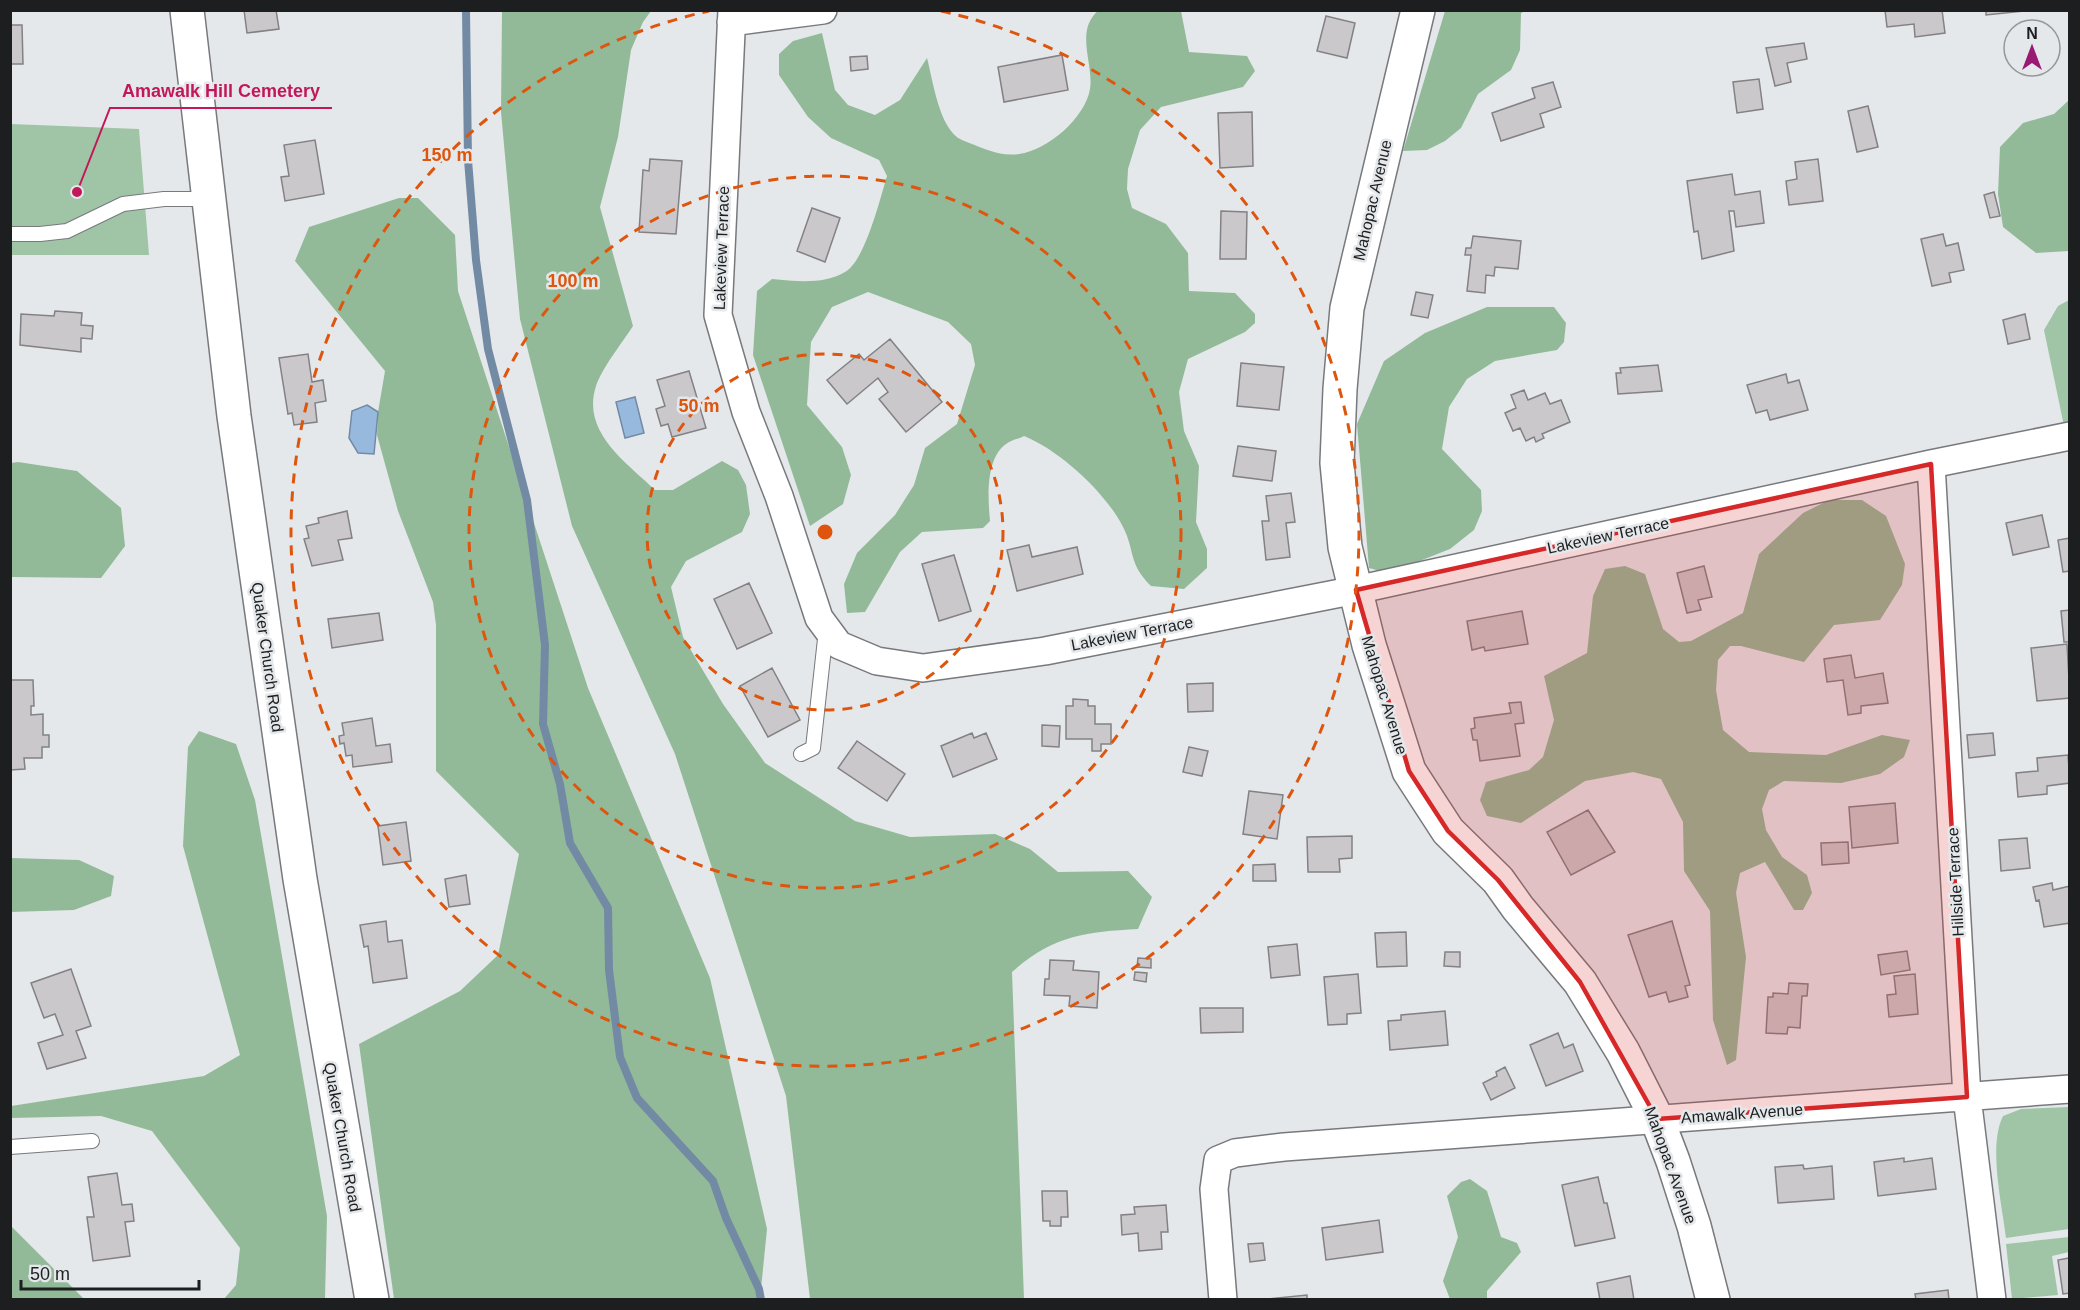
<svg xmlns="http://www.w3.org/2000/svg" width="2080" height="1310" font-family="Arial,sans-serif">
<rect width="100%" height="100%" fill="#e5e8eb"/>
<path fill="#a0c5a6" d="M11,124L139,129L149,255H11Z
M2069,300V424L2064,426L2044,330L2058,306Z
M2069,1107V1229L2006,1238C2002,1204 1988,1146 2003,1116L2021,1109Z
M2069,1237V1252L2052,1256L2058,1295L2012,1299L2006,1244Z"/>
<path fill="#92ba99" d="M1099,10L1181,11L1189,52L1247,56L1255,71L1243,87L1161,107L1140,130L1128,169L1127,189L1132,208L1166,224L1188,253L1189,291L1235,293L1255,314V323L1245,332L1188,359L1179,392L1184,431L1199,466L1196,522L1207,549V568L1184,589L1151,586C1127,562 1136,551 1122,525C1104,491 1059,450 1024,436C1019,439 1011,440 1006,444C985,459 988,499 990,521L983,528L922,532L900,552L865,612L847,613L844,584L857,553L895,515L914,485L925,448L957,424L975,365L971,344L948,322L868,292L832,307L811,342L807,405L842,447L851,475L843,504L810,526L753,355L757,291L772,279C796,281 823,285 845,272C865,261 880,199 887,176L879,160L831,138L808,117L779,75V54L793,41L822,33L835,90L848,105L875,115L900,100L927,58C933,80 939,130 962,140C980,147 999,157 1019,154C1048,150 1085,118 1090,89C1094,64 1074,30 1099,10Z
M502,11H651L643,22L631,50L618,137L600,207L633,326C622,343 602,368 596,386C581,432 626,462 655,490H673L722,461L738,470L746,485L750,514L742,532L686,561L671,587L683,637L723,704L765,763L855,821L910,837L995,834L1030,849L1058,872L1128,871L1152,897L1138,929C1085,932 1054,935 1012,972L1024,1299H810L786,1096L675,754L572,526L520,319L501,112Z
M1445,11H1525L1521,13L1520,50L1511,70L1478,94L1461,128L1445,141L1427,150L1403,151Z
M2069,100V251L2036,253L2003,227L1998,194L2000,147L2023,123L2054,114Z
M399,198H418L455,235L458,291L588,688L710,978L767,1229L760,1299H394L359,1044L460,991L498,955L519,854L436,771V625L433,602L398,511L377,435L378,412L385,371L295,261L309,227Z
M1487,307H1554L1566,323L1564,342L1557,350L1495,361L1467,379L1449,407L1442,449L1481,490L1482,511L1474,530L1450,549L1412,564L1384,572L1369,568L1357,424L1384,361L1425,333Z
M18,462L77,471L121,508L125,546L101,578L11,577V463Z
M1829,500H1862L1886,516L1905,564L1902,585L1880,620L1834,625L1804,662L1741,646H1730L1718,660L1716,690L1723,730L1749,752L1826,755L1882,735L1910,740L1904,757L1880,774L1841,783L1784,781L1769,790L1762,809L1766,830L1782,857L1807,875L1812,893L1803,910H1794L1765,862L1740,873L1736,893L1746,957L1736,1060L1727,1065L1713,1020L1710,911L1684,871L1683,822L1661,779L1633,772L1585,781L1521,823L1487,816L1480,800L1486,782L1529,770L1543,757L1554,720L1544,676L1587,653L1593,596L1605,569L1625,566L1645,574L1663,629L1679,642L1691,641L1743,613L1759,554L1803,513Z
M199,731L236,744L255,800L327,1216L325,1299H224L236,1285L240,1248L152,1131L101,1116L11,1118V1106L204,1076L240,1055L183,846L188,747Z
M11,858L79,860L114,876L111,896L74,910L11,912Z
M1470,1179L1487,1191L1501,1237L1517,1243L1521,1252L1487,1291V1299H1450L1443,1281L1458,1237L1447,1196L1461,1182Z
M11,1226L84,1299H11Z"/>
<path fill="#98b9de" stroke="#738aa5" stroke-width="1.5" d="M635,397L644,433L625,438L616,402Z
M367,405L378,412L374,454L358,453L349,438L352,411Z"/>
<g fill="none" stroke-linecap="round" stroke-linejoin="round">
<path stroke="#738aa5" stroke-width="8" d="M466,10L468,160L476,260L488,349L527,500L545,645L543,724L560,784L570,843L608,908L609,970L620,1057L637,1098L713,1181L726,1218L759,1289L761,1300"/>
</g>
<path fill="#cbc8cc" stroke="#838184" stroke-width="1.5" d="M244,10H276L279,29L247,33Z
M1885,10H1942L1945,33L1915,37L1914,24L1887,27Z
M1986,10H2035L1986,15Z
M1326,16L1355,23L1347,58L1317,51Z
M10,25H22L23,64H10Z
M1804,43L1807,59L1787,63L1791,82L1775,86L1766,48Z
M1062,55L1068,90L1004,102L998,67Z
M867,56L868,69L851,71L850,57Z
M1759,79L1763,109L1737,113L1733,82Z
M1553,82L1561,107L1540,114L1544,127L1501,141L1492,113L1535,98L1532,88Z
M1868,106L1878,147L1857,152L1848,111Z
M1252,112L1253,166L1220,168L1218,113Z
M315,140L324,194L285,201L281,177L289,176L284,145Z
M650,159L682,161L676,234L639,232L643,170L649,171Z
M1818,159L1823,201L1789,205L1786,181L1797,179L1795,162Z
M1732,174L1735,195L1760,191L1764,223L1736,227L1734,211H1729L1734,251L1702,259L1698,231L1694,232L1687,181Z
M1994,192L2000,216L1990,218L1984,195Z
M812,208L840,218L825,262L797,251Z
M1221,211L1247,212L1246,259H1220Z
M1943,234L1946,246L1958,243L1964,270L1949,273L1951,282L1932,286L1921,239Z
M1473,236L1521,241L1518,269L1495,267L1494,276L1486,275L1485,293L1467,291L1471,255H1465L1466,248H1471Z
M1416,292L1433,295L1428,318L1411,315Z
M55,311L82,313L81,325L93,326L92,339L81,338V352L20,345L21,314L54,316Z
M2025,314L2030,339L2008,344L2003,320Z
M890,339L942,402L906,432L879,399L888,392L878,378L847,404L827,380L859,354L864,360Z
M308,354L312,382L323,380L326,401L315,403L317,422L294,425L292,413L288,414L279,358Z
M1241,363L1284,367L1279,410L1237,406Z
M1658,365L1662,391L1618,394L1616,373H1621L1620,368Z
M689,371L706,428L672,437L668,424L661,426L656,409L665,406L657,380Z
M1786,374L1788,383L1799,380L1808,410L1770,420L1767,410L1756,413L1747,385Z
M1524,390L1528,400L1545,393L1550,404L1561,400L1570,422L1542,434L1544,438L1536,442L1534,437L1526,441L1520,428L1513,431L1505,413L1516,408L1511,395Z
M1238,446L1276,451L1272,481L1233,476Z
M1291,493L1295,522L1286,523L1290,557L1266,560L1262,521H1269L1266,496Z
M347,511L352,538L338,540L343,560L312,566L304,539L309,538L306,526L319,523L318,518Z
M2042,515L2049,547L2013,555L2006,523Z
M2070,538V571L2063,572L2058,540Z
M1029,545L1032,557L1077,547L1083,574L1017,591L1007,550Z
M954,555L971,611L939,621L922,564Z
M1704,566L1712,597L1698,600L1701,610L1687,613L1677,573Z
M749,583L772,633L737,649L714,599Z
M2070,610V642H2064L2061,611Z
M1522,611L1528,644L1485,651L1484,647L1472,650L1467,621Z
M379,613L383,640L332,648L328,619Z
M2067,644L2070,698L2037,701L2031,648Z
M1851,655L1855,678L1883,673L1888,703L1861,706V713L1848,715L1843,680L1827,682L1824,659Z
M772,668L800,720L768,737L740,686Z
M10,680H33L34,706H31V715L43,714V735H49V747H42V758H24L25,769L10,770Z
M1213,683V711L1188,712L1187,684Z
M1073,699L1088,700V706H1095V724H1111V744H1101V751H1092V739H1066V706H1073Z
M1521,702L1524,723L1515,724L1520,756L1480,761L1477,740H1473L1471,729L1475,728L1474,718L1511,713L1509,703Z
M372,718L376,746L390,744L392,762L353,767L352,755L346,756L344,743L340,744L339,736L344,735L342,723Z
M1042,725L1060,726L1059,747L1042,746Z
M972,733L974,738L986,733L997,759L953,777L941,746Z
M1993,733L1995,755L1969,758L1967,735Z
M857,741L905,774L887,801L838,768Z
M1189,747L1208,751L1202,776L1183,772Z
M2068,755L2070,783L2047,786V794L2018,797L2016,773L2038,771L2037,758Z
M1249,791L1283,795L1277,839L1243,834Z
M1895,803L1898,843L1852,848L1849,807Z
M1588,810L1615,852L1571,875L1547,832Z
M406,822L411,861L383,865L378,826Z
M1352,836V858L1339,859L1340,872H1308L1307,837Z
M2027,838L2030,868L2001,871L1999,840Z
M1848,842L1849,863L1822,865L1821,843Z
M1275,864L1276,881H1253V865Z
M466,875L470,904L449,907L445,879Z
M2052,883L2053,890L2070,886V923L2044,927L2039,900L2036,901L2033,887Z
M386,921L388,942L402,940L407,978L373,983L368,946L364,947L360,925Z
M1672,921L1690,985L1685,986L1688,997L1669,1002L1666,992L1649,997L1628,935Z
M1406,932L1407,966L1377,967L1375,933Z
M1297,944L1300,975L1271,978L1268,947Z
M1907,951L1910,970L1881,975L1878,955Z
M1445,952H1460V967L1444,966Z
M1138,958L1151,959V968L1137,967Z
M1050,960L1074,961L1073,970L1099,972L1097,1008L1069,1006L1070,996L1044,995L1045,979H1049Z
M71,969L91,1026L76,1031L86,1058L47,1069L38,1043L63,1035L55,1014L44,1018L31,983Z
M1135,972L1147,973L1146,982L1134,980Z
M1358,974L1361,1013L1347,1014V1024L1328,1025L1324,977Z
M1915,974L1918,1014L1889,1017L1887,995L1896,994L1894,976Z
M1789,983L1808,984L1807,996H1802L1800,1028L1788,1027L1787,1034L1766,1033L1768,997H1773V993L1788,994Z
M1200,1008H1243V1032L1201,1033Z
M1445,1011L1448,1045L1390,1050L1388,1021L1401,1020V1015Z
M1558,1033L1564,1048L1573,1044L1583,1071L1546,1086L1530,1045Z
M1505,1067L1515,1088L1491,1100L1483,1083L1497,1076L1496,1072Z
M1904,1158V1162L1932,1158L1936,1189L1878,1196L1874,1162Z
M1803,1165L1804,1169L1832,1166L1834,1199L1778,1203L1775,1167Z
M117,1173L122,1205L132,1204L134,1221L125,1222L130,1256L93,1261L87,1217H94L88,1177Z
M1598,1177L1604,1203H1607L1615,1238L1575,1246L1562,1185Z
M1042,1191H1067L1068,1217H1061V1226H1050V1221H1043Z
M1166,1205L1168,1232H1161L1162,1249L1139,1251L1138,1233L1122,1235L1121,1215L1135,1214L1134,1207Z
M1379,1220L1383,1252L1326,1260L1322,1228Z
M1263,1243L1265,1260L1250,1262L1248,1244Z
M2069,1258L2070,1293L2063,1294L2058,1260Z
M1630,1276L1634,1300H1600L1597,1283Z
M1948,1290L1949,1300H1916L1915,1294Z
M1307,1295V1300H1268L1267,1299Z"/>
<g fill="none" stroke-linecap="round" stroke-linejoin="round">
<g stroke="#77797d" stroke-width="16">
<path id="service" d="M10,234H40L67,231L123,204L164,199H209
M801,754L813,748L826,630
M10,1147L92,1141"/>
</g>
<g stroke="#77797d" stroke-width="30">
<path id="minor" d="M732,10L718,315L746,412L779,496L819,618L839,645L877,661L923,668L1045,651L1356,590L1931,464L2070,436
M731,22L823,10
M1931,464L1967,1097L1992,1300
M1223,1300L1214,1189L1218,1160L1235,1153L1284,1147L2070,1089"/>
</g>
<g stroke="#77797d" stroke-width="36">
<path id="tertiary" d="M187,10L234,416L300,879L372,1300
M1418,10L1347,308L1340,389L1337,463L1345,547L1369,645L1409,771L1448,831L1498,880L1518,908L1580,982L1623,1052L1657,1119L1673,1161L1694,1226L1713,1300"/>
</g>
<use href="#service" stroke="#fff" stroke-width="14"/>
<use href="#minor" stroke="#fff" stroke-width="27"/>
<use href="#tertiary" stroke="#fff" stroke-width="33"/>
</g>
<path fill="#d62828" fill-opacity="0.2" stroke="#d62828" stroke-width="4.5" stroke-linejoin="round" d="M1931,464L1967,1097L1657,1119L1580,982L1498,880L1448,831L1409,771L1356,590Z"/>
<g fill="none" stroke="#de560d" stroke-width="3" stroke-dasharray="10 8">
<circle cx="825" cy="532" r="178"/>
<circle cx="825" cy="532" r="356"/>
<path d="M941 11A534 534 0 1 1 709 11"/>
</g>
<g text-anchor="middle" stroke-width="5" stroke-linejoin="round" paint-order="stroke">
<g font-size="16" fill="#1d1e1f" stroke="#e5e8eb">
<text transform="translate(1372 200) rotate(-77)" y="6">Mahopac Avenue</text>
<text transform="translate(721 248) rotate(-88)" y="6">Lakeview Terrace</text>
<text transform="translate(1608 535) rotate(-12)" y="6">Lakeview Terrace</text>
<text transform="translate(1132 633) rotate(-11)" y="6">Lakeview Terrace</text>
<text transform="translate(268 657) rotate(82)" y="6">Quaker Church Road</text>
<text transform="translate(1385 695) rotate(73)" y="6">Mahopac Avenue</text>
<text transform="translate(1955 882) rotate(-93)" y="6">Hillside Terrace</text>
<text transform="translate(1742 1113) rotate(-4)" y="6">Amawalk Avenue</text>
<text transform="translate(343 1137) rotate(80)" y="6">Quaker Church Road</text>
<text transform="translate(1671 1165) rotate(70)" y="6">Mahopac Avenue</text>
</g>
</g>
<circle cx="825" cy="532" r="9" fill="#de560d" stroke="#e5e8eb" stroke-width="3"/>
<g font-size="18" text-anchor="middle" font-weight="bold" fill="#de560d" stroke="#e5e8eb" stroke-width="5" stroke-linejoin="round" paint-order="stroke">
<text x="447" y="161">150 m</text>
<text x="573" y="287">100 m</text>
<text x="699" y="412">50 m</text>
</g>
<path fill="none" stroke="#c2185b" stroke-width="2" d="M77 192L110 108H332"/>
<circle fill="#c2185b" stroke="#e5e8eb" stroke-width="2" cx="77" cy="192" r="6"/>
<g font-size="18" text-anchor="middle" font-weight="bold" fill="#c2185b" stroke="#e5e8eb" stroke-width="5" stroke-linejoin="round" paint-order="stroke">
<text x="221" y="97">Amawalk Hill Cemetery</text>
</g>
<rect width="2080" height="1310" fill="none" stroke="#1d1e1f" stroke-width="24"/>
<g transform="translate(2032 48)"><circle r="28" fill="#e5e8eb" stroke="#959799" stroke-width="1.5"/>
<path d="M0-4.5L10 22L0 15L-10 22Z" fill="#981a72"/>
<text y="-9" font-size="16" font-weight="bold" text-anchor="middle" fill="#1d1e1f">N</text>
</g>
<path d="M21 1280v9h178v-9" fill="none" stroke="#1d1e1f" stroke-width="3"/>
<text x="30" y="1280" font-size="18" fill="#1d1e1f" stroke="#e5e8eb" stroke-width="4.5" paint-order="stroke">50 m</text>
</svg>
